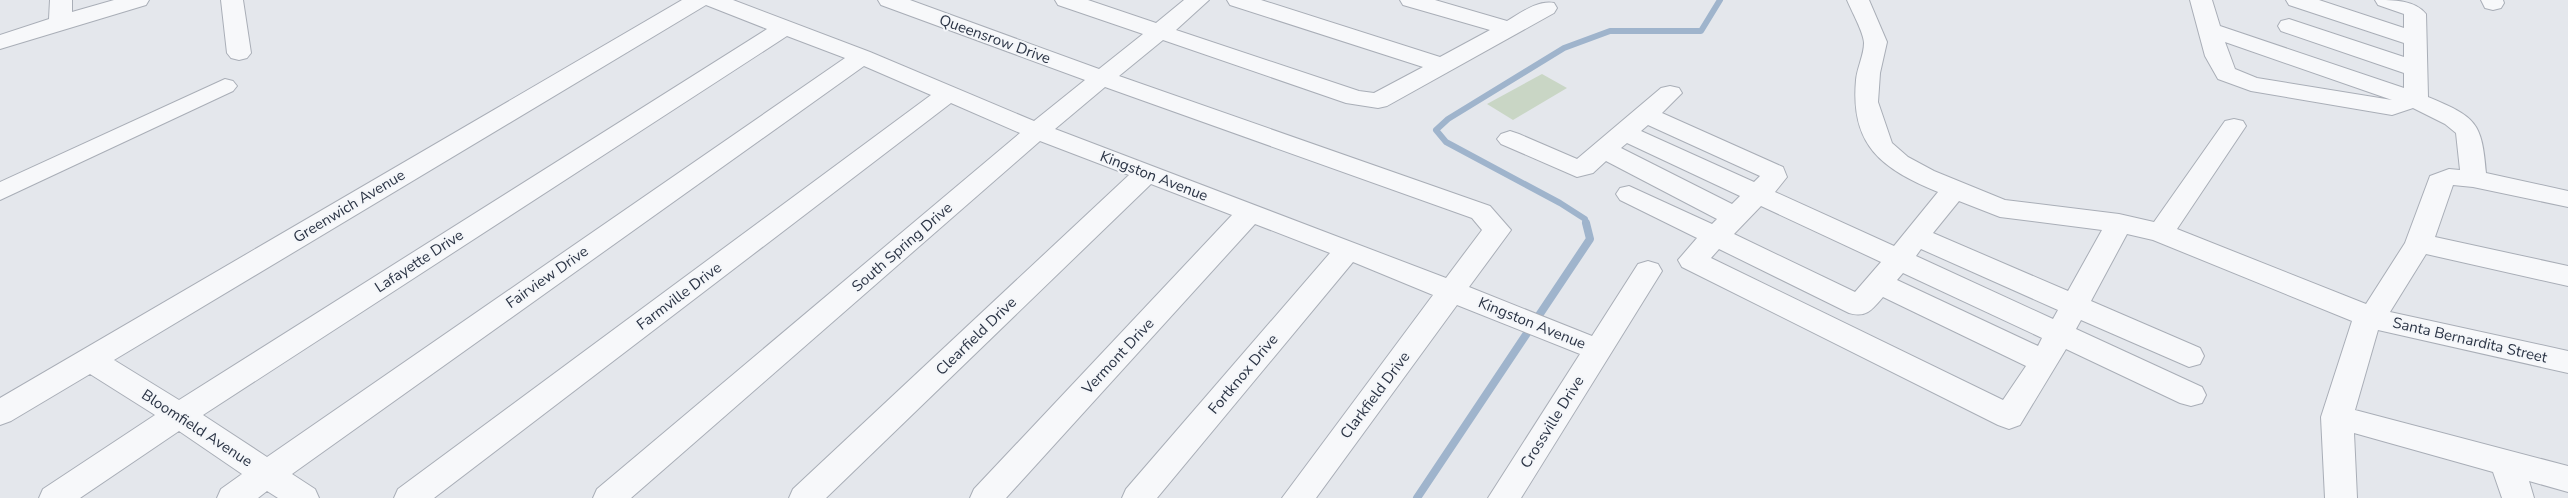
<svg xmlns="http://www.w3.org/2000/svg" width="2568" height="498" font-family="'Nunito Sans',sans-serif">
<rect width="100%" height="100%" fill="#e4e7ec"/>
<path fill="#c9d6c5" d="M1542,74L1567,88L1513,120L1487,104Z"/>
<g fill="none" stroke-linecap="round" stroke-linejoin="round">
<path stroke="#9fb4cc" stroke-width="6" d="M1586,225L1585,219L1560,203L1446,142L1436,130L1448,119L1564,48L1610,31H1701L1720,0"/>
<path stroke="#9fb4cc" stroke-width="8" d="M1417,498L1590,239L1586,223"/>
<g stroke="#a9aeb7" stroke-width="2">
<path id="minor" d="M50,0H72V12L114,0H149L146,5L0,49V35L49,19Z
M221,0H243L251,53L247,58L239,60L231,58L227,53Z
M682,0H733L870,52L1034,121L1085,80L881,5L878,0H910L1099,69L1143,34L1058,5L1055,0H1088L1156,23L1184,0H1209L1176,30L1359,91L1374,93L1423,67L1230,5L1227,0H1261L1440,57L1490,30L1403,5L1400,0H1435L1507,21C1521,13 1537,0 1554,3L1557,8L1554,13L1387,106L1378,108L1346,103L1163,40L1119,76L1490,206L1511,230L1469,287L1592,336L1638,264L1648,261L1658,264L1662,271L1521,498H1488L1580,354L1457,305L1316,498H1282L1433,295L1353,262L1157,498H1122L1126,489L1330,253L1255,224L1006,498H970L974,489L1232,215L1151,184L826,498H789L793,489L1129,175L1040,141L631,498H593L597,489L1020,133L951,103L434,498H394L398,489L931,95L864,66L292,474L315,489L319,498H278L267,491L258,498H217L221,489L242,474L179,431L80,498H39L43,489L155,415L90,374L11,421L0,425V398ZM706,5L767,29L179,400L114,360ZM787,36L845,58L267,457L203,415ZM1105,87L1472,218L1482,230L1446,278L1055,129Z
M1847,0H1869L1887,42L1880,73L1878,102L1892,143L1908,157L1934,171L2005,200L2119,214L2154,222L2225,121L2234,119L2243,121L2246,126L2177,229L2366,304L2405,243L2430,176L2449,169L2460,170L2456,133L2445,124L2413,108L2392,115L2251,91L2218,79L2205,56L2190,0H2212L2220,26L2404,88V73L2281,31L2278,26L2281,21L2289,19L2404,57V43L2289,5L2286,0H2319L2404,28V14L2378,5L2375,0C2394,0 2415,0 2426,14L2428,97C2476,117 2482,122 2486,173L2568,191V207L2473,187L2453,185L2435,237L2568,266V286L2426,254L2390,312L2568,351V373L2378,330L2355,410L2568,466V492L2529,481L2534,498H2502L2493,472L2354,433L2357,498H2325L2321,417L2352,321L2153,240L2127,234L2091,301L2200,348L2204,356L2200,364L2189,367L2081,320L2076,329L2202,387L2206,395L2202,403L2191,406L2180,403L2066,349L2020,425L2009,429L1998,425L1682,267L1678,260L1697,238L1620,200L1616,194L1620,188L1629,186L1712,224L1717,219L1606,161L1593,173L1577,177L1501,144L1497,139L1501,134L1510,131L1519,134L1577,159L1661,88L1670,86L1679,88L1682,93L1662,113L1783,167L1787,177L1775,192L1894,246L1938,192C1882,169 1850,146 1856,80C1857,68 1864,55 1864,43C1864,33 1851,10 1847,0ZM2225,42L2392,100L2257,78L2235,69ZM1648,125L1760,176L1754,182L1641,131ZM1627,143L1740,196L1732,204L1621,148ZM1959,201L2000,217L2102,230L2068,291L1933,233ZM1761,206L1881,262L1855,292L1734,234ZM1719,249L1849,313C1866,318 1872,310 1883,297L2026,366L2003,400L1711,258ZM1921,249L2058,310L2053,319L1916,256ZM1903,273L2042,338L2038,346L1897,280Z
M2481,0H2503L2504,3L2501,8L2493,10L2485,8Z
M225,79L233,81L237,86L233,91L0,200V182Z"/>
</g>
<use href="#minor" fill="#f7f8fa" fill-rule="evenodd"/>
</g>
<g text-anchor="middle" stroke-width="4" stroke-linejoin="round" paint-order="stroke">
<g font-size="15" fill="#2b3445" stroke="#f4f6f9">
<text transform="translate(995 39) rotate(20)" y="5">Queensrow Drive</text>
<text transform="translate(1154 176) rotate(21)" y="5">Kingston Avenue</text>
<text transform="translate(349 206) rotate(-31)" y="5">Greenwich Avenue</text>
<text transform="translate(902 247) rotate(-41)" y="5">South Spring Drive</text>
<text transform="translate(419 261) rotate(-33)" y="5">Lafayette Drive</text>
<text transform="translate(547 277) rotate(-35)" y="5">Fairview Drive</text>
<text transform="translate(679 296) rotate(-37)" y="5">Farmville Drive</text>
<text transform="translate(1532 323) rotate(22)" y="5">Kingston Avenue</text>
<text transform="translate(976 336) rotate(-44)" y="5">Clearfield Drive</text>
<text transform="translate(2470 340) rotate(13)" y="5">Santa Bernardita Street</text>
<text transform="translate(1118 356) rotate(-47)" y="5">Vermont Drive</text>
<text transform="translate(1243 374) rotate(-50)" y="5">Fortknox Drive</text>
<text transform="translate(1375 395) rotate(-53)" y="5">Clarkfield Drive</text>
<text transform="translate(1552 422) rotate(-58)" y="5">Crossville Drive</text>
<text transform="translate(197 428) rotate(33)" y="5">Bloomfield Avenue</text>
</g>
</g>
</svg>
